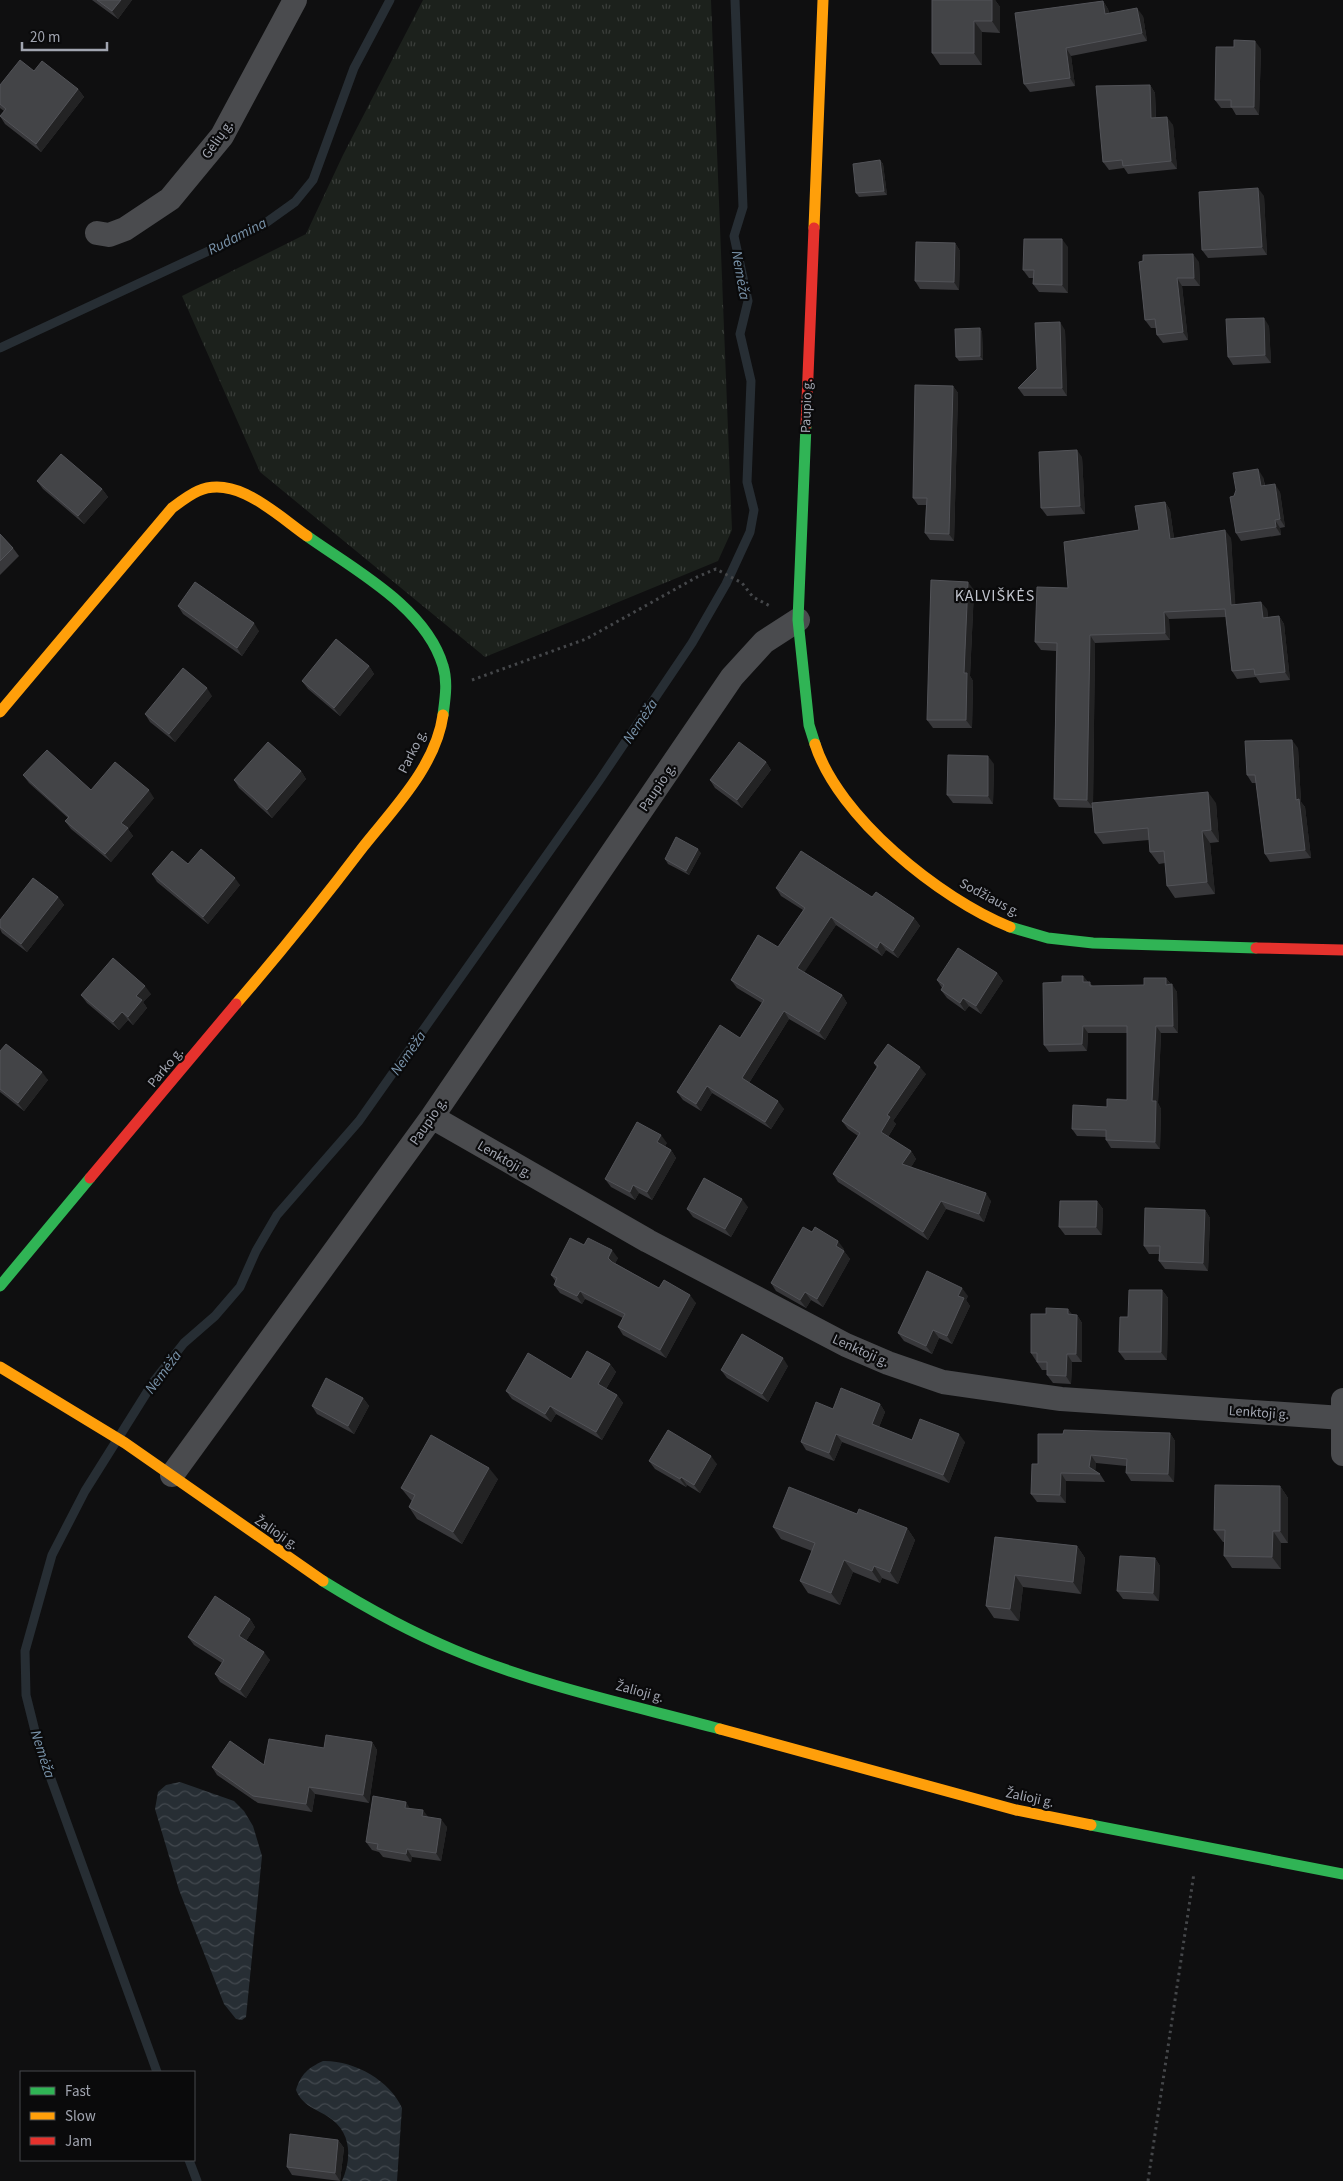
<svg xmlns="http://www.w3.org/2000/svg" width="1343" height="2181" font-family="'Source Sans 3',sans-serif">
<defs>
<pattern id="grass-tufts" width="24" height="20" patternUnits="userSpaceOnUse" patternTransform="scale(1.25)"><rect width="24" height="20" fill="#1c211c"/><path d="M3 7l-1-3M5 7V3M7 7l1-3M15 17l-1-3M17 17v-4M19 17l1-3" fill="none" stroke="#3a3e3a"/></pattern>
<pattern id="water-waves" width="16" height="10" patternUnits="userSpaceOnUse" patternTransform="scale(1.25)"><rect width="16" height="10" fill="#272e34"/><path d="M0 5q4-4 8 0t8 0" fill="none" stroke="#43494f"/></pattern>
</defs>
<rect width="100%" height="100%" fill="#0f0f10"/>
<path fill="url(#grass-tufts)" d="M423,0H711L732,530L718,561L485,657L260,472L182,296L306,234L343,155Z"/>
<path fill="url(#water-waves)" d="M180,1782L234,1801L244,1811L253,1826L262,1856L246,2017L242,2020L236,2019L224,2004L179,1890L155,1809L158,1792L166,1785Z
M323,2061C353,2060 390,2080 402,2108L397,2181H342C352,2158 352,2131 327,2116C314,2108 302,2105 296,2090C301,2074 308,2068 323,2061Z"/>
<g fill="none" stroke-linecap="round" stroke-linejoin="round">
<path stroke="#272e34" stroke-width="9" d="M0,348L260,227L295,202L313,180L354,68L390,0
M157,2072L38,1743L26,1695L25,1651L52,1555L85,1491L154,1381L184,1343L215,1316L240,1287L256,1251L277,1215L359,1121L599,781L692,643L726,584L750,532L754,510L747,482L751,381L740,334L748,301L734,236L743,207L735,0
M189,2160L197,2181"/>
<path stroke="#45474a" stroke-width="3" stroke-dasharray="2.5 4" stroke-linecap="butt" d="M472,680L586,639L697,577L716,569L742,583L753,597L770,606
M1148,2181L1194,1873"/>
<path stroke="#4a4b4e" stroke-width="24" d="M97,233L109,235L125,229L170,199L222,136L295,0
M432,1117L648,1241L846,1345L888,1363L943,1382L1061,1399L1343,1418
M1343,1400V1454
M172,1475L432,1117L732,677L764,642L798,620"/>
<path stroke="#30b455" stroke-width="11" d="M806,425L798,620L809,725L815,744
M307,536C353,569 426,607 443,666C448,682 445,699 443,715
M1010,927L1048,938L1093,943L1256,948
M0,1286L90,1178
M323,1581C365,1607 408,1631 454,1650C539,1686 631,1705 720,1729
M1091,1825L1343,1874"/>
<path stroke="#ff9f0a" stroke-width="11" d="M814,228L823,0
M0,712L172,508C180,502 189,495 198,491C236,474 277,515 307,536
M815,744C838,817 940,899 1010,927
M236,1004C280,953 322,901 363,847C393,809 436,766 443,715
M0,1367L125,1443L323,1581
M720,1729L1016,1810L1091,1825"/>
<path stroke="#e5322d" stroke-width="11" d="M806,425L814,228
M1256,948L1343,950
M90,1178L236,1004"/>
</g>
<path fill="#38383b" d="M92,0H132L118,19Z
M932,0H995L1000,7V33L982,32V65H940L932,53Z
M1103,1L1108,9L1109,13L1143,16L1147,41L1071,56L1075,86L1030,92L1024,84Z
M1261,49L1259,115H1236L1232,108H1221L1215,100Z
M34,71L78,89L84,97L41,152L5,124L0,116L4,111L0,108V85Z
M1150,85L1155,93L1156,118L1173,125L1177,169L1128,174L1124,168L1109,170L1103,162Z
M880,160L883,164L887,195L859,197L856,193Z
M1264,196L1267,255L1208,258L1202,250Z
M955,243L960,251L959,290L920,289L915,281Z
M1068,247V293L1039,292L1033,284V278H1029L1023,270Z
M1139,262H1199L1200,286H1182L1188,340L1163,343L1157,335L1156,328H1151L1145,320Z
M1269,326L1271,363L1233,365L1228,357Z
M980,328L982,332L983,360L959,361L956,357Z
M1065,330L1067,396H1024L1018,388L1037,369Z
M953,386L958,393L954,541L930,540L925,533L926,505H918L913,498Z
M1082,457L1085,514L1047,516L1041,508Z
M1263,477L1265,485L1280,492L1285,527L1280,528L1281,535L1241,541L1236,533L1234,496Z
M37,481L102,489L108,497L84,524L43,489Z
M1165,502L1170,510L1174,538H1231L1235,605L1267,609L1268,617L1279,616L1284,624L1290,680L1260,683L1256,677L1237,679L1232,671L1226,617L1169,619L1170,640L1095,643L1093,803H1216L1219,842L1210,843L1215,894L1175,898L1167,886L1165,863L1159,864L1150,852L1149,840L1103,844L1095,833L1093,808L1059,807L1054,799L1056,651L1041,650L1035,642L1068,588L1139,530Z
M0,534L13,548L19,556L0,575Z
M974,590L970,676L973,681L972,728H933L927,720Z
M178,606L259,631L242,656L183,614Z
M369,666L374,674L340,716L308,689L302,681Z
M212,696L175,742L150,722L145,714Z
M1298,748L1301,802L1305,807L1311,858L1270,862L1265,854L1256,783H1252L1247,775Z
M766,762L771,770L742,808L715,788L710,780Z
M994,764L993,804L953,803L947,795Z
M301,771L306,779L272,818L239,788L234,780Z
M23,775L91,790L154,798L128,829L133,836L111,862L71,829L65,821L68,818L29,783Z
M701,853L689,875L668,864L665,859Z
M188,864L240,885L208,924L157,882L152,874Z
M776,888L872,897L914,918L920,926L898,958L886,950L882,956L836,925L804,972L842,995L847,1003L825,1040L789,1019L749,1083L784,1109L771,1129L712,1093L701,1111L683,1100L677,1092L740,1038L762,1003L737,988L731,980L778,947L803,910L781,896Z
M58,897L64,905L27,952L2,933L0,929V920Z
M997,973L1003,981L981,1014L969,1006L965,1011L947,998L941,990L942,988L937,980Z
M1083,976L1088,982L1093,986L1144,985L1166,978L1177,992L1178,1033H1161L1158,1103L1161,1109L1160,1149L1111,1148L1106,1140V1137L1077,1136L1072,1129L1107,1107L1127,1100V1033H1088L1087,1051L1049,1052L1044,1045Z
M151,994L143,1002L147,1008L133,1025L128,1020L119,1030L87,1003L81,995Z
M0,1051L48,1080L24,1111L0,1092Z
M874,1063L926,1074L893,1121L896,1124L888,1137L911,1151L916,1159L911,1167L991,1201L984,1222L946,1209L928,1240L838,1182L833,1174L858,1136L848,1129L842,1121L877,1068Z
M667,1143L665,1146L671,1150L676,1158L652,1200L639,1193L635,1200L611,1187L605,1179Z
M1097,1201L1103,1209L1102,1235H1065L1059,1227Z
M748,1207L731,1237L693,1217L687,1209Z
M1205,1210L1210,1218L1208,1271L1165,1269L1159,1261V1254H1149L1144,1246Z
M584,1245L618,1258L615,1263L659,1288L696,1303L666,1358L623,1335L618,1327L623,1318L585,1299L582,1304L560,1293L554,1285L556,1282L551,1275Z
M844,1249L843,1250L850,1259L823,1307L811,1300L806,1308L776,1291L771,1283Z
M1162,1290L1168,1298L1167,1360H1125L1119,1352L1128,1317Z
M968,1296L966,1300L970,1306L952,1344L939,1338L932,1354L904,1341L898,1333Z
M1068,1309L1072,1315H1077L1082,1323V1362H1072L1071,1384L1053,1383L1047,1375V1370H1042L1031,1353L1046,1314Z
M610,1364L616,1372L606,1389L617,1395L623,1403L602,1440L556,1414L551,1422L512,1399L506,1391L571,1379Z
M788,1366L768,1402L727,1378L721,1370Z
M363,1398L369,1406L354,1434L317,1414L312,1406Z
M880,1404L885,1412L879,1427L912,1440L965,1442L949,1483L842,1442L834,1461L806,1450L801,1442L833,1409Z
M1170,1433L1175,1441L1174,1482L1131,1481L1126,1473V1466L1096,1463L1095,1471L1100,1474L1105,1482L1066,1481V1503L1037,1502L1031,1494L1038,1464L1063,1434Z
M649,1461L717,1464L700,1493L687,1485L686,1487L655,1469Z
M498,1479L462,1544L417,1519L409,1507L412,1501L410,1499L401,1488Z
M1280,1486L1288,1498V1543H1281V1569L1232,1568L1224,1556L1225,1542H1223L1214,1530Z
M857,1514L907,1528L915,1540L898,1584L882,1578L880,1583L853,1572L840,1605L808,1593L800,1581L812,1551L781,1539L773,1527Z
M995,1537L1077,1546L1085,1558L1081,1594L1023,1587L1019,1621L994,1618L986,1606Z
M1155,1558L1160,1566L1159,1601L1123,1599L1117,1591Z
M250,1619L255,1627L246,1641L270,1660L246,1698L220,1682L215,1674L222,1663L194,1645L188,1637Z
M372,1742L377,1750L369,1803L315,1794L312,1812L258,1803L217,1775L212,1767L264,1765L324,1748Z
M410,1808L447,1827L441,1861L412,1857L411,1862L383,1857L379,1852L372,1850L366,1842Z
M338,2140L344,2148L340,2181L292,2175L287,2167Z"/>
<path fill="#232324" d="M121,0H132L118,19L112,11Z
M989,0H995L1000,7V33L992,21Z
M1103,1L1108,9L1111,22L1105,14Z
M1137,8L1143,16L1147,41L1142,33Z
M974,21L982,32V65L974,53Z
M1255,41L1261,49L1259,115L1254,107Z
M1066,48L1071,56L1075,86L1070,78Z
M1150,85L1155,93L1156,126L1151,118Z
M78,89L84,97L41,152L36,144Z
M1167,117L1173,125L1177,169L1171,161Z
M880,160L883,164L887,195L884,191Z
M1258,188L1264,196L1267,255L1262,247Z
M1062,239L1068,247V293L1062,285Z
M955,243L960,251L959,290L954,282Z
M1193,254L1199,262L1200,286L1194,278Z
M1177,278L1182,286L1188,340L1183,332Z
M1264,318L1269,326L1271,363L1265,355Z
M1060,322L1065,330L1067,396L1062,388Z
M980,328L982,332L983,360L980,356Z
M953,386L958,393L954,541L949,534Z
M1077,450L1082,457L1085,514L1080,506Z
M1258,469L1263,477L1266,494L1261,486Z
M1275,484L1280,492L1285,527L1280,519Z
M102,489L108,497L84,524L78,516Z
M1165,502L1170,510L1175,546L1170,539Z
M1275,520L1280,528L1281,535L1276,527Z
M1225,530L1231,538L1236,613L1231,605Z
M968,582L974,590L970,676L973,681L972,728L966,720L964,673Z
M1261,602L1267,609L1269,626L1263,618Z
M1164,612L1169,619L1170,640L1165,633Z
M1279,616L1284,624L1290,680L1285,672Z
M254,623L259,631L242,656L237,648Z
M1090,635L1095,643L1093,808L1087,800Z
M369,666L374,674L340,716L334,708Z
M207,688L212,696L175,742L169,734Z
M1292,740L1298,748L1301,802L1305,807L1311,858L1305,850L1296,800Z
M988,756L994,764L993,804L988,796Z
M766,762L771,770L742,808L737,800Z
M301,771L306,779L272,818L267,810Z
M149,790L154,798L128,829L133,836L111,862L105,854L121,823Z
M1208,792L1216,803L1219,842L1211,830Z
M1202,831L1210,843L1215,894L1207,882Z
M698,849L701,853L689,875L686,871Z
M235,878L240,885L208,924L203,917Z
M58,897L64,905L27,952L21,944Z
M831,917L836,925L802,976L797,968Z
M914,918L920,926L898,958L893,951Z
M880,942L886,950L882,956L877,948Z
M997,973L1003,981L981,1014L976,1006Z
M1083,976L1089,983L1083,982Z
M1166,978L1171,985H1166Z
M1172,984L1177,992L1178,1033L1173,1026Z
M145,986L151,994L143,1002L147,1008L133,1025L128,1017L136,996Z
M842,995L847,1003L825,1040L819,1032Z
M963,998L969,1006L965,1011L960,1003Z
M784,1011L789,1019L747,1086L742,1078Z
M122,1012L128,1020L119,1030L113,1022Z
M1083,1026L1088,1033L1087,1051L1082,1044Z
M1156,1026L1161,1033L1158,1103L1161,1109L1160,1149L1155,1142L1152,1101Z
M920,1067L926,1074L893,1121L896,1124L886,1140L881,1132L887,1115Z
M42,1072L48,1080L24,1111L18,1103Z
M707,1086L712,1093L701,1111L696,1104Z
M778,1101L784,1109L771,1129L765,1122Z
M661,1135L667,1143L662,1150L657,1142Z
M671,1150L676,1158L652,1200L647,1192Z
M911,1151L916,1159L908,1172L902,1164Z
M633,1185L639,1193L635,1200L630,1192Z
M986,1193L991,1201L984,1222L979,1214Z
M742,1199L748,1207L731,1237L725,1229Z
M941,1201L946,1209L928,1240L923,1232Z
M1097,1201L1103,1209L1102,1235L1096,1227Z
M1205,1210L1210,1218L1208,1271L1203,1263Z
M838,1241L844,1249L841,1254L836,1246Z
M612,1250L618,1258L614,1266L608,1258Z
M844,1251L850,1259L823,1307L817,1299Z
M962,1288L968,1296L966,1300L970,1306L952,1344L947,1336L958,1296Z
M1162,1290L1168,1298L1167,1360L1161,1352Z
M580,1291L585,1299L582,1304L577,1296Z
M805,1292L811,1300L806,1308L800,1300Z
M690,1295L696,1303L666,1358L660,1350Z
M1068,1309L1074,1317L1068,1314Z
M1077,1315L1082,1323V1362L1076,1354Z
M933,1330L939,1338L932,1354L926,1346Z
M1067,1354L1072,1362L1071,1384L1066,1376Z
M783,1358L788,1366L768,1402L762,1394Z
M610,1364L616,1372L604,1392L598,1384Z
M617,1395L623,1403L602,1440L596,1432Z
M363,1398L369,1406L354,1434L348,1426Z
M880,1404L885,1412L877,1432L872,1424Z
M550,1406L556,1414L551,1422L545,1414Z
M1170,1433L1175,1441L1174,1482L1168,1474Z
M836,1434L842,1442L834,1461L829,1453Z
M959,1434L965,1442L949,1483L943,1475Z
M1091,1455L1096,1463L1095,1474L1089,1467Z
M711,1456L717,1464L700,1493L694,1485Z
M489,1468L498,1479L462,1544L453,1532Z
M1061,1473L1066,1481V1503L1060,1495Z
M681,1477L687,1485L686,1487L680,1479Z
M1280,1486L1288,1498V1543L1280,1531Z
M907,1528L915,1540L898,1584L890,1572Z
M1273,1531L1281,1543V1569L1272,1557Z
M1077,1546L1085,1558L1081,1594L1073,1582Z
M1155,1558L1160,1566L1159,1601L1153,1593Z
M844,1560L853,1572L840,1605L831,1593Z
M874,1566L882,1578L880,1583L872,1571Z
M1015,1575L1023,1587L1019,1621L1010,1609Z
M250,1619L255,1627L244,1644L239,1636Z
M264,1652L270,1660L246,1698L240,1690Z
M372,1742L377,1750L369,1803L363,1795Z
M309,1787L315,1794L312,1812L306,1804Z
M406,1802L411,1810L405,1808Z
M423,1810L429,1818L422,1816Z
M441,1819L447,1827L441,1861L436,1853Z
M407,1849L412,1857L411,1862L406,1854Z
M338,2140L344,2148L340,2181L335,2173Z"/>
<path fill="#434447" stroke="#525358" d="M97,0H121L112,11Z
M932,0H992V21H974V53H932Z
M1103,1L1105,14L1137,8L1142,33L1066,48L1070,78L1024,84L1015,13Z
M1234,40L1255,41L1254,107H1231V100H1215L1216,47H1234Z
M20,60L34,71L42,61L78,89L36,144L0,116L6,109L0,104V85Z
M1150,85L1151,118L1167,117L1171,161L1123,166L1122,160L1103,162L1096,86Z
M880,160L884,191L856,193L853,164Z
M1258,188L1262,247L1202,250L1199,192Z
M1024,239H1062V285L1033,284L1034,270H1023Z
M916,242L955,243L954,282L915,281Z
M1193,254L1194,278H1177L1183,332L1157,335L1155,319L1145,320L1139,262L1143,261V255Z
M1264,318L1265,355L1228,357L1226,319Z
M1060,322L1062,388H1018L1037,369L1035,323Z
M980,328V356L956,357L955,329Z
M915,385L953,386L949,534L925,533L927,498H913Z
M1077,450L1080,506L1041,508L1039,452Z
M61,454L102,489L78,516L37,481Z
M1258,469L1261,486L1275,484L1280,519L1275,520L1276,527L1236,533L1230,497L1234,496L1236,490L1233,473Z
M1165,502L1170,539L1225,530L1231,605L1261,602L1263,618L1279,616L1285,672L1255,675L1254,669L1232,671L1225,609L1164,612L1165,633L1090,635L1087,800L1054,799L1057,643L1035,642L1037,587L1068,588L1064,542L1139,530L1135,506Z
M0,534L13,548L0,561Z
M931,580L968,582L964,673H967L966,720H927Z
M195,582L254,623L237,648L178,606Z
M336,639L369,666L334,708L302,681Z
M183,668L207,688L169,734L145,714Z
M1292,740L1296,800L1299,799L1305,850L1265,854L1255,775H1247L1245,741Z
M268,742L301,771L267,810L234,780Z
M739,742L766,762L737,800L710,780Z
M47,750L91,790L115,762L149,790L121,823L128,828L105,854L65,821L69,817L23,775Z
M948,755L988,756V796L947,795Z
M1208,792L1211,830L1202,831L1207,882L1167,886L1164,851L1150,852L1148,828L1095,833L1092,803Z
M676,837L698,849L686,871L665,859Z
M201,849L235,878L203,917L152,874L172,851L188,864Z
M801,851L872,897L876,892L914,918L893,951L880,942L877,948L831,917L797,968L842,995L819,1032L784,1011L742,1078L778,1101L765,1122L707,1086L696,1104L677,1092L720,1025L740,1038L764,1000L731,980L758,935L778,947L805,908L776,888Z
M33,878L58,897L21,944L0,927V920Z
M958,948L997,973L976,1006L963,998L960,1003L941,990L944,985L937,980Z
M113,958L145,986L136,996L142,1000L128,1017L122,1012L113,1022L81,995Z
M1062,976H1083V982H1090V986L1144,985V978H1166V985L1172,984L1173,1026H1156L1152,1101H1156L1155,1142L1106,1140V1130L1072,1129L1073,1105L1107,1107V1099L1127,1100V1026H1083L1082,1044L1044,1045L1043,983L1062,982Z
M6,1044L42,1072L18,1103L0,1089V1051Z
M888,1044L920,1067L887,1115L890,1117L881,1132L911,1151L902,1164L986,1193L979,1214L941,1201L923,1232L833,1174L860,1133L842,1121L878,1066L874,1063Z
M637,1122L661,1135L657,1142L671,1150L647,1192L633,1185L630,1192L605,1179Z
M704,1178L742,1199L725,1229L687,1209Z
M1060,1201H1097L1096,1227H1059Z
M1145,1208L1205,1210L1203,1263L1159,1261L1160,1246H1144Z
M803,1227L812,1232L815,1227L838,1241L836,1246L844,1251L817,1299L805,1292L800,1300L771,1283Z
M570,1238L584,1245L588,1238L612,1250L608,1258L612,1262L659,1288L664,1280L690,1295L660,1350L618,1327L625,1314L580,1291L577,1296L554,1285L557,1278L551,1275Z
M927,1271L962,1288L958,1296L964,1298L947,1336L933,1330L926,1346L898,1333Z
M1129,1290H1162L1161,1352H1119L1120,1317H1128Z
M1046,1308L1068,1309V1314L1077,1315L1076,1354H1067L1066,1376L1047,1375V1362H1037V1353H1031V1314H1046Z
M742,1334L783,1358L762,1394L721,1370Z
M587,1351L610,1364L598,1384L617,1395L596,1432L550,1406L545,1414L506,1391L528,1353L571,1379Z
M326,1378L363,1398L348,1426L312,1406Z
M841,1388L880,1404L872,1424L912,1440L920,1419L959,1434L943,1475L836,1434L829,1453L801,1442L816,1402L833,1409Z
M668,1430L711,1456L694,1485L681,1477L680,1479L649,1461Z
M1064,1430L1170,1433L1168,1474L1126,1473L1127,1459L1091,1455L1089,1467L1100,1474L1061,1473L1060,1495L1031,1494L1032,1464H1038V1434H1063Z
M431,1435L489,1468L453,1532L409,1507L415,1495L401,1488Z
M1215,1485L1280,1486V1531H1273L1272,1557L1224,1556L1225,1530H1214Z
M789,1487L857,1514L859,1509L907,1528L890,1572L874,1566L872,1571L844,1560L831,1593L800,1581L815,1543L773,1527Z
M995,1537L1077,1546L1073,1582L1015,1575L1010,1609L986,1606Z
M1120,1556L1155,1558L1153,1593L1117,1591Z
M215,1596L250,1619L239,1636L264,1652L240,1690L215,1674L224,1660L188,1637Z
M326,1735L372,1742L363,1795L309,1787L306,1804L253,1796L212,1767L230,1741L264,1765L269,1739L324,1748Z
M373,1796L406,1802L405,1808L423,1810L422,1816L441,1819L436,1853L407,1849L406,1854L377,1849L378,1844L366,1842Z
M290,2134L338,2140L335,2173L287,2167Z"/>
<g text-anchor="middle" stroke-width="4.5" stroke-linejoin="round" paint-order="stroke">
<g font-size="14" fill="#a1a5b0" stroke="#0a0a0b">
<text transform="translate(217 139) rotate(-55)" y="5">Gėlių g.</text>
<text transform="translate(806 406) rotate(-88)" y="5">Paupio g.</text>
<text transform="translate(412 751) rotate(-63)" y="5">Parko g.</text>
<text transform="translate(657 787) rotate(-56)" y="5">Paupio g.</text>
<text transform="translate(990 897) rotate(28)" y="5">Sodžiaus g.</text>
<text transform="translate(165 1067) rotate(-50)" y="5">Parko g.</text>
<text transform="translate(428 1121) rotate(-55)" y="5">Paupio g.</text>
<text transform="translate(505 1159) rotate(30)" y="5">Lenktoji g.</text>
<text transform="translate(861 1350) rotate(24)" y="5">Lenktoji g.</text>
<text transform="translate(1259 1412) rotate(4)" y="5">Lenktoji g.</text>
<text transform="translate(277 1532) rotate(34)" y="5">Žalioji g.</text>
<text transform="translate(640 1691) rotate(15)" y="5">Žalioji g.</text>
<text transform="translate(1030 1797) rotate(12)" y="5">Žalioji g.</text>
</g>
<g font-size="15" font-style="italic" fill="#7993aa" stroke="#0a0a0b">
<text transform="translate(237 236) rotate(-27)" y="5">Rudamina</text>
<text transform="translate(741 275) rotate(80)" y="5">Nemėža</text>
<text transform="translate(640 721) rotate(-56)" y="5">Nemėža</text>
<text transform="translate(408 1053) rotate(-55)" y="5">Nemėža</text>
<text transform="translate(163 1372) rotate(-53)" y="5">Nemėža</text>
<text transform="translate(43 1754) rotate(72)" y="5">Nemėža</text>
</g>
<g font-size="16" letter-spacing="1" fill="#c1c4cd" stroke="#0a0a0b">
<text x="995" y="601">KALVIŠKĖS</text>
</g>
</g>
<rect x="20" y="2071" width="175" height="90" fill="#0a0a0b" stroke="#46484d"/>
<rect x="30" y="2087" width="25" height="8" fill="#30b455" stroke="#46484d"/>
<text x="65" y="2096" font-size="15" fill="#a1a5b0">Fast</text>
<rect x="30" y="2112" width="25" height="8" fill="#ff9f0a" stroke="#46484d"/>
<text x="65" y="2121" font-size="15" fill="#a1a5b0">Slow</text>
<rect x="30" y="2137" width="25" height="8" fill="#e5322d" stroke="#46484d"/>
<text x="65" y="2146" font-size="15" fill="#a1a5b0">Jam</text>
<path d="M22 42v8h85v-8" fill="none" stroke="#a1a5b0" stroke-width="2.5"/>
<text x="30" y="42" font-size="15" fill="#a1a5b0" stroke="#0a0a0b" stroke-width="4" paint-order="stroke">20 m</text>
</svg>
